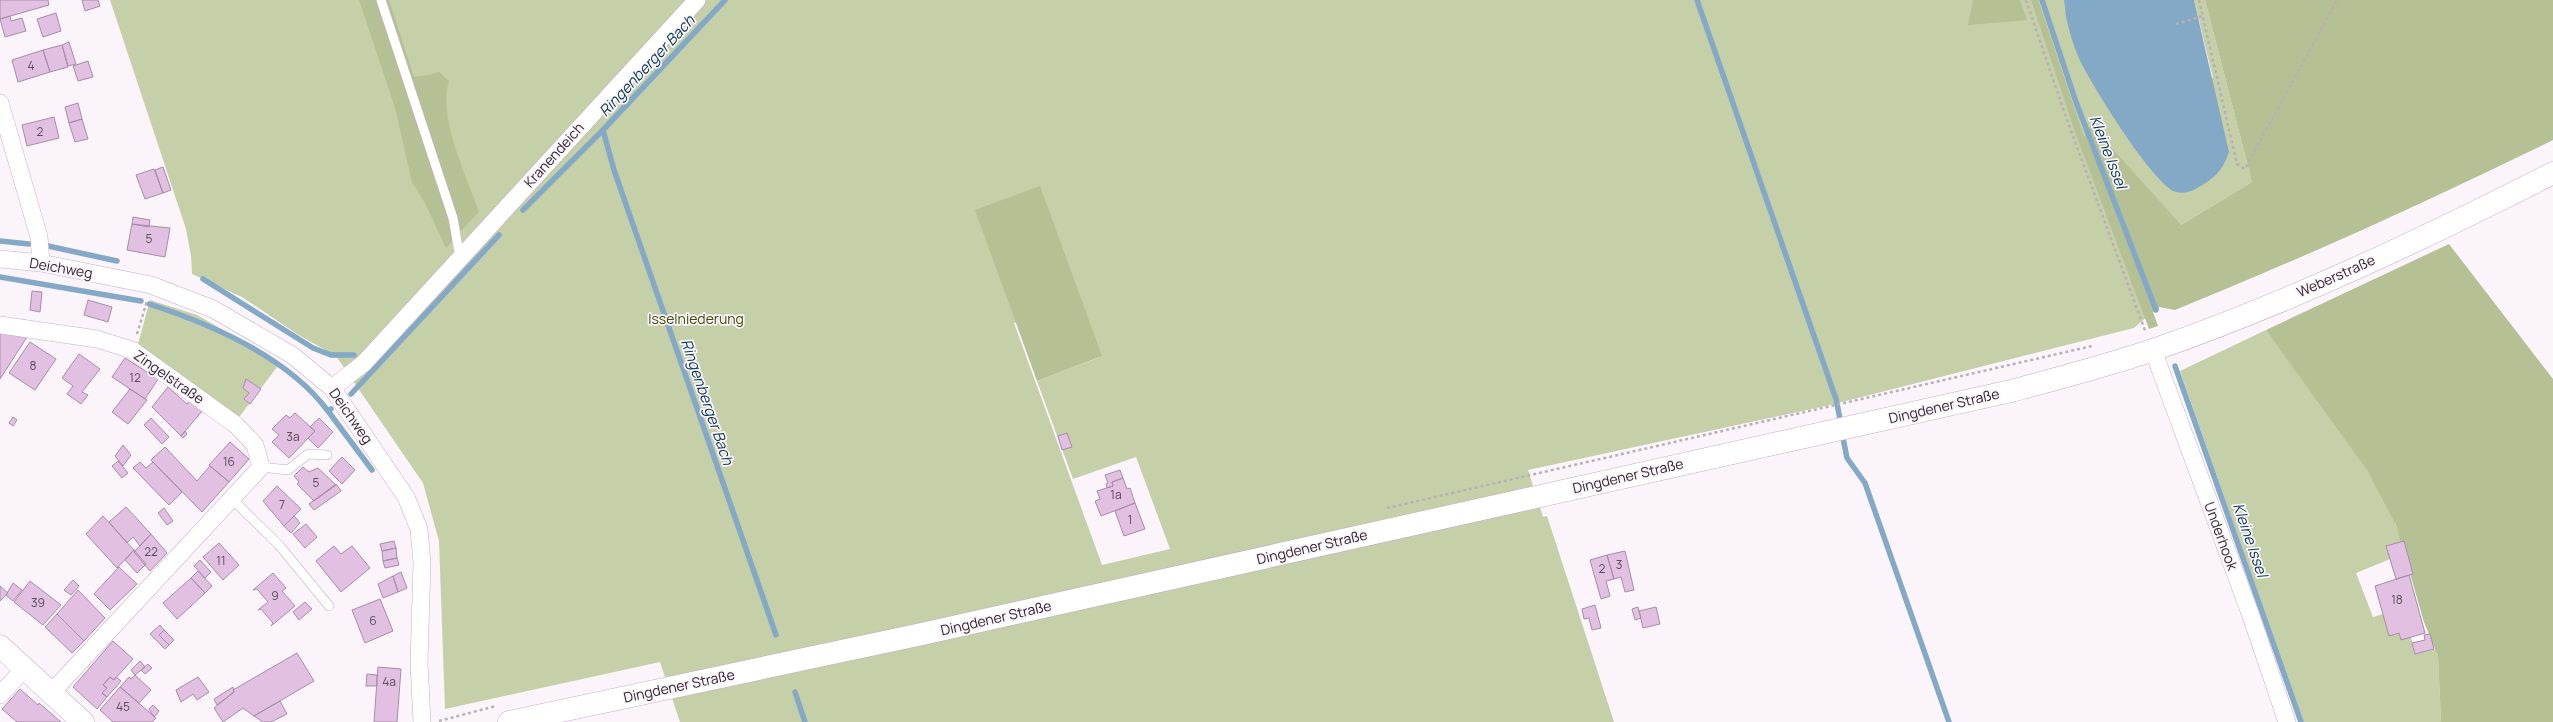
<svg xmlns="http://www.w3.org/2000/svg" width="2553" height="722" font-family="Manrope,sans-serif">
<rect width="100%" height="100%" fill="#fbf5fb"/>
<path fill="#c5cfa8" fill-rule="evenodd" d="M110,0H2064L2065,12L2213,78L2194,0H2205L2252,182L2181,225L2159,306L2134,328L1830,405L1528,470L1543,517L1547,516L1614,722H680L660,662L445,709L439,541L423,483L336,356L297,334L242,297L192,274L191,256L186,229ZM1079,298L1100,357L1037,381L1073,479L1136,457L1170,549L1102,565L1014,323Z
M150,300L197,315L280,363L237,420L138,344Z
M2266,330C2312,392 2378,469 2402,542L2387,546L2390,559L2356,573L2373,617L2383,614L2389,636L2399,633L2411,637L2415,654L2436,649L2438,656L2441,722H2303L2180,371Z"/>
<path fill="#b5c095" d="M359,0H377L450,220L454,239L446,248L425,203L412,182L395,108Z
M385,0H389L414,77L429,75L439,72L449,81C437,117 467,177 479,212L461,231Z
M1973,0H2020L2027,20L1968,25Z
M2031,0H2038L2041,9L2084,137L2091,125L2181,225L2252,182L2205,0H2553V140C2429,201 2303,258 2175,310L2159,307V309L2153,312L2158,326L2149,329L2075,132Z
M1040,186L1102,356L1037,381L975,210Z
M2449,244L2553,379V722H2441L2438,656L2424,622L2396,525L2367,470L2266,330Z"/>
<path fill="#83a9c6" d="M2064,0H2194L2229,152C2224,167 2218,175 2204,184C2196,189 2187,195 2176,192C2154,186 2088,80 2078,56C2071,39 2065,18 2064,0Z"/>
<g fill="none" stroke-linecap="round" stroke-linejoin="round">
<path stroke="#83a9c6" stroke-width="5.5" d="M1697,0L1836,399L1841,424
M2042,0L2076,102L2156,310
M603,130L614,170L776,635
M523,210L603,130L725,0
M0,241L29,244
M48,246L117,261
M0,277L141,301
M203,279L313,348L331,355H354
M149,304C211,324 288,357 328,411L331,409
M2175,366L2301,722
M351,394L499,235
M328,411L372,470
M1842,433L1847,458L1865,483L1949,722
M795,692L805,722"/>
</g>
<path fill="#e2c0e2" stroke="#a78ca7" d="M0,0H48L49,5L0,19Z
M82,0H98L100,6L85,11Z
M56,13L61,31L43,37L37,19Z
M10,16L11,21L22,18L26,31L5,37L0,19Z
M69,42L76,64L68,66L62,45Z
M62,45L68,67L50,72L43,50Z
M43,50L50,72L18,82L12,60Z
M88,61L93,77L78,81L73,66Z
M78,103L82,119L69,123L65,107Z
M54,117L59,138L27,146L22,125Z
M82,119L88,139L75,142L69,123Z
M163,167L171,190L163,193L155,170Z
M154,169L163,193L145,199L136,175Z
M133,217L150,220L149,227L132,224Z
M132,224L170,228L165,257L127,250Z
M32,291L42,292L40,312L30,310Z
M88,300L112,307L108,322L84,315Z
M0,333L27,337L0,379Z
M30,342L56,359L35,390L9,373Z
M79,354L100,369L82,392L88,395L81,404L67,394L73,386L62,378Z
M125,358L158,379L145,399L112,377Z
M246,379L261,389L250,404L244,399L249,393L243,388Z
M168,387L187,404L190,400L203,410L181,436L152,407Z
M130,389L147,400L128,424L112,412Z
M295,413L315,431L289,458L272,442L279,435L272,429L286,415L290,418Z
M13,417L17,420L13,426L9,423Z
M151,418L169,437L162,444L144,425Z
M319,418L333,432L318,448L308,438L315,431L310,427Z
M185,431L187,434L183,438L181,436Z
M1067,433L1072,447L1062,450L1058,436Z
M230,442L249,459L229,482L209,465Z
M123,445L131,455L123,466L115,456Z
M165,447L197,481L210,466L229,482L202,512L151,460Z
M342,457L355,470L342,484L329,471Z
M118,461L128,473L122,478L112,466Z
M140,462L146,468L153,462L182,492L169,505L133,468Z
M303,467L309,472L318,468L336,485L314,501L297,484L299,482L294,476Z
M1120,470L1123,478L1112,482L1113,486L1107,488L1106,484L1108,483L1105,475Z
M1123,478L1127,489L1130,488L1135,503L1101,516L1095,501L1100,499L1097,491L1113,486L1112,482Z
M336,484L341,491L314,510L309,504Z
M277,486L301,509L284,526L263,501Z
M1135,503L1145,529L1124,536L1115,511Z
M126,507L151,534L140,546L133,537L127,543L109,522Z
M164,508L173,521L167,525L158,513Z
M103,516L134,550L117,568L86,534Z
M294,516L300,523L291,533L284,526Z
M306,524L317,537L305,548L293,534Z
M151,534L167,553L150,571L134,552Z
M394,541L396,548L382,551L380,544Z
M2404,541L2413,574L2396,579L2386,546Z
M219,543L239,565L223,580L203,557Z
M334,546L341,554L352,546L370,568L341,592L316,561Z
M396,548L397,558L383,561L382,551Z
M134,550L146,564L137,573L125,560Z
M1625,551L1634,590L1625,592L1621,577L1614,579L1607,555Z
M1607,555L1614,579L1606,581L1610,596L1601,599L1590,560Z
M397,558L399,565L385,568L383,561Z
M200,560L211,572L205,578L194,566Z
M119,567L137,584L110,610L94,594Z
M198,571L212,586L205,593L191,578Z
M401,572L407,588L398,592L393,576Z
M273,573L286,588L282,591L295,606L271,626L273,623L261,609L258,610L268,602L257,589L253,590Z
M2409,575L2425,633L2401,640L2399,633L2389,636L2375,586Z
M393,576L398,592L383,598L378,584Z
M191,578L205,593L177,619L163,603Z
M73,580L79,586L71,595L64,590Z
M30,581L61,605L43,625L14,602Z
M13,583L22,590L13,601L6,595Z
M0,586L8,593L0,601Z
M78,590L105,618L84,641L57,614Z
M380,599L393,631L365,643L352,610Z
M305,602L312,609L299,620L293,612Z
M1595,605L1601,628L1592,630L1589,618L1584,619L1582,609Z
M1638,607L1641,618L1635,620L1632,609Z
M1656,607L1660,624L1643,628L1639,611Z
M57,614L84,641L72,653L45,627Z
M160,625L164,630L159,635L169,645L165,649L150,634Z
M164,630L174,640L169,645L159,635Z
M2430,634L2434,649L2415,654L2412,643L2425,640L2424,635Z
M113,641L133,659L114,680L110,677L103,685L107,688L102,693L107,697L97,709L73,687Z
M297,653L314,681L254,716L243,708L223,722L214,708L234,692L233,690Z
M140,661L145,667L135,675L131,670Z
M148,664L152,668L145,674L141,670Z
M378,667L401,669L397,722H374Z
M367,674L377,675V686H366Z
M135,675L151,690L139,703L120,687L129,677L131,679Z
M110,677L114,680L116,677L121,681L107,697L102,693L107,688L103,685Z
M198,677L209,692L197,700L193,694L181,702L176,690Z
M120,687L156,718L152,722H113L100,710Z
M233,687L234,692L217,705L214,699Z
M20,689L38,705L39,703L61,722H17L2,709Z
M280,701L287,714L271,722H263L254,716Z
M153,705L159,711L154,717L149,709Z"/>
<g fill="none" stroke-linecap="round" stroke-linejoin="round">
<g stroke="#c7abc6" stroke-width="10">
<path id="lane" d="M381,0L453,218L460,258
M261,467L288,470L308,454L327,455
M231,498L279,545L329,606"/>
</g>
<g stroke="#c7abc6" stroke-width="18">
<path id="street" d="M0,103L39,237L41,263
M0,259L41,263L151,285L213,309L292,355L332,388L406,497L419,529L422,563L419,663L422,722
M0,325L97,339L132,350L236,425L255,445L261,467L52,692
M2153,350L2251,616L2287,722
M332,388L364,363L697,0
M0,695L25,668"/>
</g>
<g stroke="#c7abc6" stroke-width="23">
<path id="secondary" d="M0,646L83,722
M509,722L922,634L2011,391C2059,378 2106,366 2153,350C2291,302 2423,239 2553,173"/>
</g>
<path stroke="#b8b0b8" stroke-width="2.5" stroke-dasharray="3 3" stroke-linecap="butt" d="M2026,0L2067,120L2146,333
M2199,0L2237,164L2245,169L2337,0
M2176,24L2203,16
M137,334L147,301
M1387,508L2092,346
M439,721L496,706"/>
<use href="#lane" stroke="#fff" stroke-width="9"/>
<use href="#street" stroke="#fff" stroke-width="17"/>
<use href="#secondary" stroke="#fff" stroke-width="22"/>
</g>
<g text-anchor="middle" stroke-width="3.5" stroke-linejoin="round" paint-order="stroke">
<g font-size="12" fill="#5c4c5c">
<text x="31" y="70">4</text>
<text x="40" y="136">2</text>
<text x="149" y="243">5</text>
<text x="33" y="370">8</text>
<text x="135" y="382">12</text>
<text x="293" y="441">3a</text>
<text x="229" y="466">16</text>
<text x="316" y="487">5</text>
<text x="1116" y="499">1a</text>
<text x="282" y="509">7</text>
<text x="1130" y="524">1</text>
<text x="151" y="556">22</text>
<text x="221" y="565">11</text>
<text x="1619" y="569">3</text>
<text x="1602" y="573">2</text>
<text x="275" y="600">9</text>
<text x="2397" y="604">18</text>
<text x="38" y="607">39</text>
<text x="373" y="625">6</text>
<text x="389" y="686">4a</text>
<text x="123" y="711">45</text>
</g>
<g font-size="14" fill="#302530" stroke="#fbf5fb">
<text transform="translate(554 155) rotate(-48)" y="5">Kranendeich</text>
<text transform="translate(61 268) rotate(10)" y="5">Deichweg</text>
<text transform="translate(2336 276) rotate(-24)" y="5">Weberstraße</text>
<text transform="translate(169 377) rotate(35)" y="5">Zingelstraße</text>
<text transform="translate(1944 406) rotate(-13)" y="5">Dingdener Straße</text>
<text transform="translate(351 416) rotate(55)" y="5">Deichweg</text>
<text transform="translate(1628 476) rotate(-13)" y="5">Dingdener Straße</text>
<text transform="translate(2221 536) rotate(70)" y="5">Underhook</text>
<text transform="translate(1312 547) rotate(-13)" y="5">Dingdener Straße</text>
<text transform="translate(996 618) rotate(-13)" y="5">Dingdener Straße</text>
<text transform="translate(679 686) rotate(-12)" y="5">Dingdener Straße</text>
</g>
<g font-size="14" fill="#414d07" stroke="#fbf5fb">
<text x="696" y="324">Isselniederung</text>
</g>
<g font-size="15" font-style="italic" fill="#063856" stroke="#fbf5fb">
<text transform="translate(647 66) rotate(-47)" y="5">Ringenberger Bach</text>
<text transform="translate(2108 152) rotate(69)" y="5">Kleine Issel</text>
<text transform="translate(707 402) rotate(71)" y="5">Ringenberger Bach</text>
<text transform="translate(2250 540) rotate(71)" y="5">Kleine Issel</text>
</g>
</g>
</svg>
